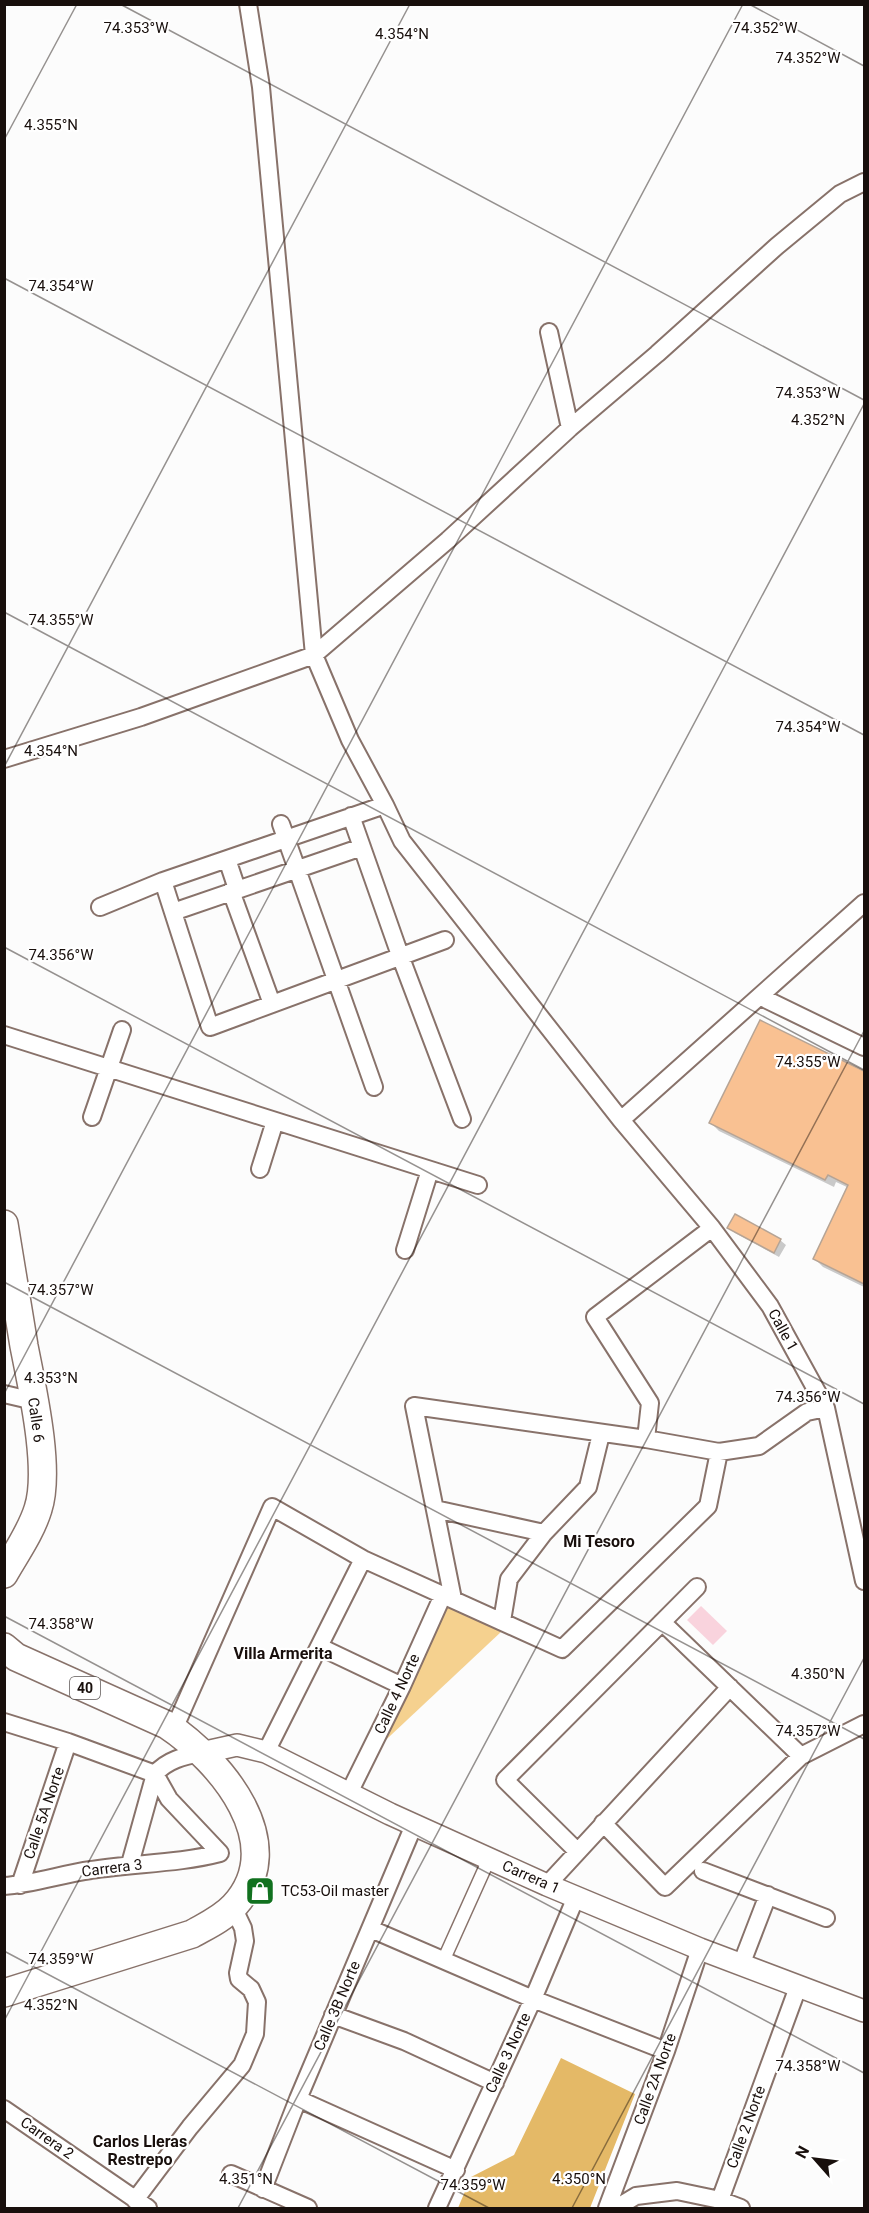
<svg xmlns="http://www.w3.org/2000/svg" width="869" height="2213" font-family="Roboto,sans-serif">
<rect width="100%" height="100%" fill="#fcfcfc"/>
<path fill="#f5d18f" d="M440,1603L502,1631L374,1751Z"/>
<path fill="#e4b967" d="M561,2058L635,2094L590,2208H458L471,2177L514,2155Z"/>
<path fill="#f9d3dd" d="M701,1606L727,1631L713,1645L687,1620Z"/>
<path fill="#0003" d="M828,1056L864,1073V1287L823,1267L814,1258L849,1188L836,1182L834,1187L719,1131L710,1122Z
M729,1228L780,1240L786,1245L779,1257L735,1233Z"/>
<path fill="#f9c192" stroke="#b6a495" stroke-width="1.5" d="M760,1020L864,1071V1284L813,1259L848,1185L828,1175L825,1180L709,1123Z
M735,1214L781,1239L774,1253L727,1228Z"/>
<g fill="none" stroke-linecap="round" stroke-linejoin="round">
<g stroke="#88726a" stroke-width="15">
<path id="pedestrian" d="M444,1959L489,1859"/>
</g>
<g stroke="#88726a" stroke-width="20">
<path id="minor" d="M248,4L261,87L314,655L350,740L385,805L402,841L621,1120L712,1228L770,1306L826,1408L864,1581
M549,332L570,428
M4,759L141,717L314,655L448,540L570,428L657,354L777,246L840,194L864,182
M351,816L401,958L462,1119
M281,824L374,1087
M227,859L237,889
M163,881L210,1027L445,940
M231,891L272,1004
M100,907L163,881L385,805
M173,912L362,847
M761,997L864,1047
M4,1035L478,1185
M92,1117L122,1030
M621,1120L864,903
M260,1169L275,1121
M405,1250L430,1170
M4,1394L34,1401
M646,1439L650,1403L595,1317L712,1228
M435,1509L544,1533
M453,1599L414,1406L646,1439L719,1452L759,1446L807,1412L826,1408
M502,1621L509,1579L544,1533L588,1487L601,1434
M662,1622L801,1756
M320,1647L402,1686
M4,1722L68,1742L155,1774L169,1799L220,1853C178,1864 134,1863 91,1870C62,1874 34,1884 4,1886
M174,1729L272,1507L363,1559L562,1649L708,1506L719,1452
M266,1752L363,1559
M349,1793L402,1686L443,1595
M603,1823L665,1887L801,1756L864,1724
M577,1851L505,1780L697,1587
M130,1864L155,1774C167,1760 184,1756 201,1753
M703,1871L826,1918
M20,1885L68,1742
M547,1885L730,1687
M371,1929L533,1999L666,2051
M741,1965L768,1895
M333,2015L404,2041L495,2083
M298,2099L456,2170
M4,2109L148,2208
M231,2174L308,2208
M263,2189L298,2099L414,1825
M135,2200L190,2127L242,2065L255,2034L257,2002L251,1989L239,1979L238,1973L245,1941L243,1928L233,1907
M720,2200L798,1987
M437,2208L533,1999L576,1897
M607,2208L666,2051L700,1949
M616,2208L636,2196L677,2191L720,2200L741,2208"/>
</g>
<g stroke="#88726a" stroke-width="24">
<path id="tertiary" d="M201,1753L237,1745L266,1752L390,1814L547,1885L700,1949L864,2011"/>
</g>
<g stroke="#88726a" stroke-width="30">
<path id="primary" d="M4,1224C11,1265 17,1305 24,1346C32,1387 51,1470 38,1509C31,1532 16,1553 4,1574
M4,1647L16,1657L167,1725C221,1761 291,1844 234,1906C222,1919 206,1926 192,1934L4,1993"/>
</g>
<use href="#pedestrian" stroke="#fff" stroke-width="12"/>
<use href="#minor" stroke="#fff" stroke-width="16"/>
<use href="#tertiary" stroke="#fff" stroke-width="21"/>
<use href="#primary" stroke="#fff" stroke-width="27"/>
</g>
<path fill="none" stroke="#180f0c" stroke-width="1.5" stroke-opacity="0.45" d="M120,4L864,400M749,4L864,66M4,140L77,4M4,278L864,735M4,612L864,1070M4,767L410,4M4,947L864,1404M4,1282L864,1739M4,1394L743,4M4,1616L864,2073M4,1951L489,2208M4,2021L864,404M238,2208L864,1031M572,2208L864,1658"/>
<defs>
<g id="shop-square" transform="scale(1.5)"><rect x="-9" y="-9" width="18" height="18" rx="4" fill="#11711f" stroke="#fff"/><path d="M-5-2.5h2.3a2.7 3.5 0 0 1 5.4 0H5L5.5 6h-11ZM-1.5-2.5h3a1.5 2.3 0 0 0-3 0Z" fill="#fff"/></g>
</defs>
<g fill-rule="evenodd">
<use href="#shop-square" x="260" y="1891"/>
</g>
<g text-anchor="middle" stroke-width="4.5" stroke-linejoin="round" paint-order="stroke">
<rect fill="#fff" stroke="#5d5755" stroke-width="1.5" x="70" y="1677" width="30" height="22" rx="4.5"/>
<g font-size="14" font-weight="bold" fill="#180f0c">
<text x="85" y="1693">40</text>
</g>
<g font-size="15" fill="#180f0c" stroke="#fff">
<text transform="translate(783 1330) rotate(61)" y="5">Calle 1</text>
<text transform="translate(36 1420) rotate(82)" y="5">Calle 6</text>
<text transform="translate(397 1694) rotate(-65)" y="5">Calle 4 Norte</text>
<text transform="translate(44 1813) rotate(-71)" y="5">Calle 5A Norte</text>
<text transform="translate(112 1868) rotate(-7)" y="5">Carrera 3</text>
<text transform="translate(531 1877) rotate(24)" y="5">Carrera 1</text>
<text transform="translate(337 2006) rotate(-67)" y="5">Calle 3B Norte</text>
<text transform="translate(508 2053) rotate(-65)" y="5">Calle 3 Norte</text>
<text transform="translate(655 2079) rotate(-70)" y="5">Calle 2A Norte</text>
<text transform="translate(746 2127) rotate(-70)" y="5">Calle 2 Norte</text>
<text transform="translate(47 2138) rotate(35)" y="5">Carrera 2</text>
</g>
<g font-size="15" fill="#180f0c" stroke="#fff" text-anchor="start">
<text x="281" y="1896">TC53-Oil master</text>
</g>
<g font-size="16" font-weight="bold" fill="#180f0c" stroke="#fff">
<text x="599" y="1547">Mi Tesoro</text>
<text x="283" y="1659">Villa Armerita</text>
<text x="140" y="2147">Carlos Lleras<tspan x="140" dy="18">Restrepo</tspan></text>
</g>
</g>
<g font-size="15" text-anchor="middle" fill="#180f0c" stroke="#fff" stroke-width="4.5" stroke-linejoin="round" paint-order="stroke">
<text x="136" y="33">74.353°W</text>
<text x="765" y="33">74.352°W</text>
<text x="402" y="39">4.354°N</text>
<text x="808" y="63">74.352°W</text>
<text x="51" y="130">4.355°N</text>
<text x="61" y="291">74.354°W</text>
<text x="808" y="398">74.353°W</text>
<text x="818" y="425">4.352°N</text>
<text x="61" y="625">74.355°W</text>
<text x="808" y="732">74.354°W</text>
<text x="51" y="756">4.354°N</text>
<text x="61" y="960">74.356°W</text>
<text x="808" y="1067">74.355°W</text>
<text x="61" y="1295">74.357°W</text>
<text x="51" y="1383">4.353°N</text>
<text x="808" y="1402">74.356°W</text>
<text x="61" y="1629">74.358°W</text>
<text x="818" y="1679">4.350°N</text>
<text x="808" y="1736">74.357°W</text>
<text x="61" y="1964">74.359°W</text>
<text x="51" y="2010">4.352°N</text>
<text x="808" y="2071">74.358°W</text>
<text x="246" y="2184">4.351°N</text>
<text x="579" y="2184">4.350°N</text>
<text x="473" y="2190">74.359°W</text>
</g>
<rect width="869" height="2213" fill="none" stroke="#180f0c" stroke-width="12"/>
<g transform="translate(815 2159) rotate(298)" stroke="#ffffff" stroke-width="4.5" paint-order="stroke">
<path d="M0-4.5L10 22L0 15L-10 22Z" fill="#180f0c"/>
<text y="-9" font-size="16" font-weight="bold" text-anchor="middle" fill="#180f0c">N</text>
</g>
</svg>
